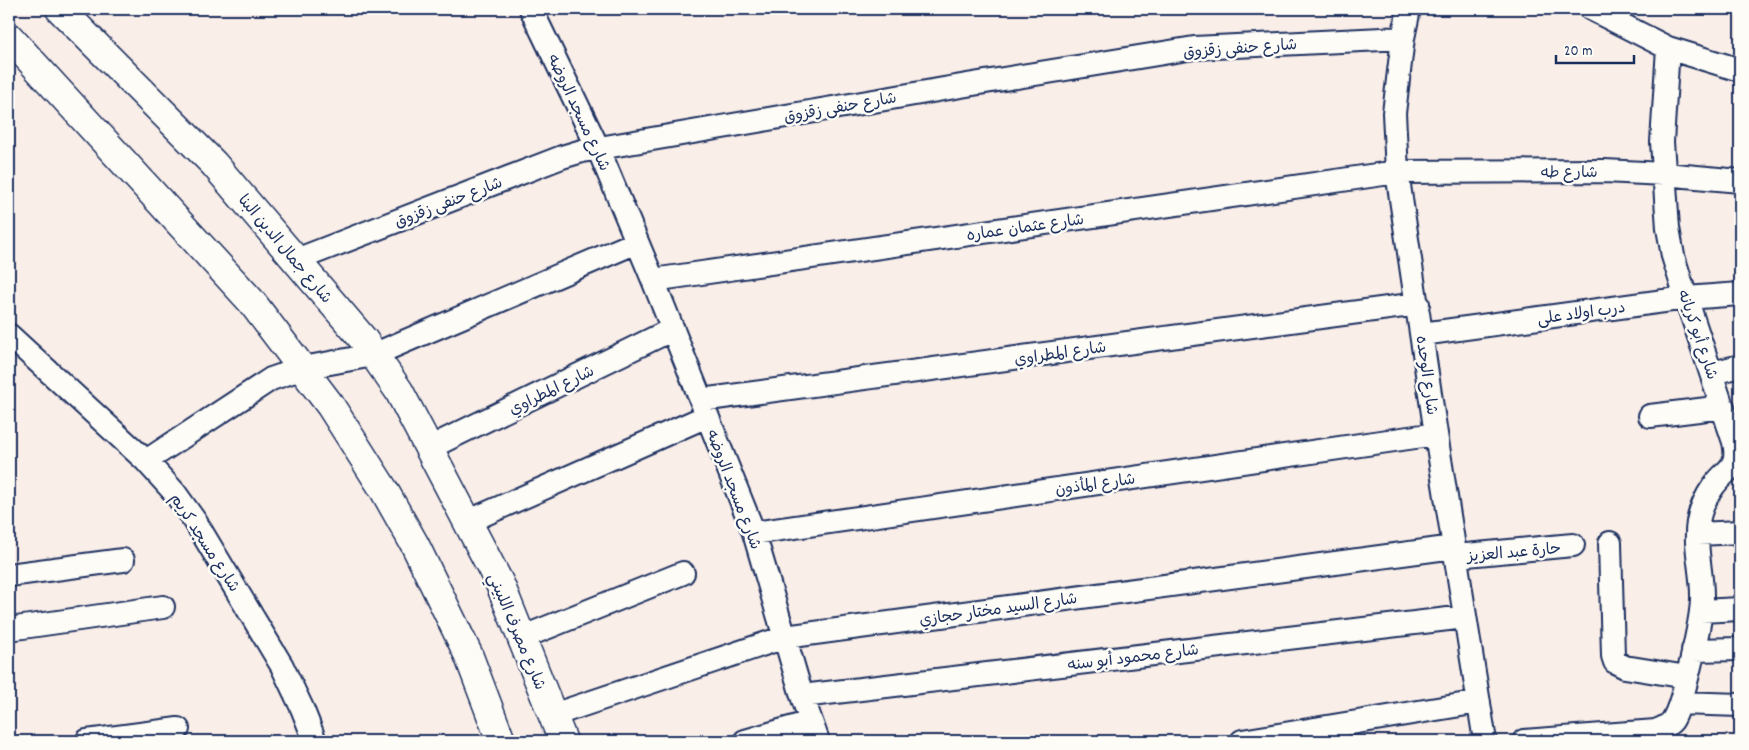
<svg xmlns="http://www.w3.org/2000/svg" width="1749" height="750" font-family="Dekko,'Playpen Sans Arabic',sans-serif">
<rect width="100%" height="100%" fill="#faeee8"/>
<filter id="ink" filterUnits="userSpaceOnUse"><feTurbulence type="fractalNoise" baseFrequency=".02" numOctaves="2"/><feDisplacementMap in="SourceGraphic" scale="10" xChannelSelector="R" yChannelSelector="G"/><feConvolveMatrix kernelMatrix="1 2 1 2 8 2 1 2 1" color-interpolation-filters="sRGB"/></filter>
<g filter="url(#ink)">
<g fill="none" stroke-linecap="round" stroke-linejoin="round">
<g stroke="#1b2f5e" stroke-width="26">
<path id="minor" d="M531,9L598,148L653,280L754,533L802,696L818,741
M1409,9L1403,38L1394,113L1397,172L1436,434L1485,741
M1591,9L1668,48L1740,70
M296,260L562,157L582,151L967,85L1194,48L1403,38
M653,280L1397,172L1604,171L1664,174L1740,181
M1422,334L1686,298L1740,294
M9,335L146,461L175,493L195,521L282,666L302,708L315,741
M1712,373L1740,366
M701,400L1418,304
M1650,416L1723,407
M429,448L673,329
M146,461L271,379L303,368L373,355L637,242
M467,522L707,416
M754,533L1436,434
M1698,534L1740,532
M1610,543L1613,656L1615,662L1625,667L1687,677
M1456,556L1573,545
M9,575L123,560
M1701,611L1740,609
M9,629L163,607
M521,638L683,573
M1693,650L1740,649
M802,696L1465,617
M1680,703L1740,705
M553,715L785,637L1454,547
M87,741L178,729
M745,741L811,722
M1242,741L1479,702
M1524,741L1656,731C1662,728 1668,726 1672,721C1683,706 1703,615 1702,595C1702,571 1694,546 1698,522C1700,510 1706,497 1713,487C1725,469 1740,469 1734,442L1686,298L1673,256L1668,228L1662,142L1668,48"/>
</g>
<g stroke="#1b2f5e" stroke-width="31">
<path id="secondary" d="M60,9L214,164L363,339L399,391L500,584L563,741
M9,37L251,301L330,405L384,490L415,545L468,654L501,741"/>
</g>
<use href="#minor" stroke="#fdfcf7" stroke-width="22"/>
<use href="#secondary" stroke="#fdfcf7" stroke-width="28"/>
</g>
</g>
<g text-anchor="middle" stroke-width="5" stroke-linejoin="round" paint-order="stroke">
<g font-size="16" fill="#1b2f5e" stroke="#fdfcf7">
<text transform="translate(1240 47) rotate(-4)" y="6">شارع حنفى زقزوق</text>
<text transform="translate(840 106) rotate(-10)" y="6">شارع حنفى زقزوق</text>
<text transform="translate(580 112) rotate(65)" y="6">شارع مسجد الروضه</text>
<text x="1569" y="177">شارع طه</text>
<text transform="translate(448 201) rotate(-21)" y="6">شارع حنفى زقزوق</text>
<text transform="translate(1025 226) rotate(-8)" y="6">شارع عثمان عماره</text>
<text transform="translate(286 248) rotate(50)" y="6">شارع جمال الدين البنا</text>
<text transform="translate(1581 312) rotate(-8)" y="6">درب اولاد على</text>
<text transform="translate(1699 334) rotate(71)" y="6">شارع أبو كريانه</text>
<text transform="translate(1060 352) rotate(-8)" y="6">شارع المطراوي</text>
<text transform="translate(1428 375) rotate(82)" y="6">شارع الوحده</text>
<text transform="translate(551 389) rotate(-26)" y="6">شارع المطراوي</text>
<text transform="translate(1095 483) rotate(-8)" y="6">شارع المأذون</text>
<text transform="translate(735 489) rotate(69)" y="6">شارع مسجد الروضه</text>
<text transform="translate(206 542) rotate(57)" y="6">شارع مسجد كريم</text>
<text transform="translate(1514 551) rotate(-5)" y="6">حارة عبد العزيز</text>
<text transform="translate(998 608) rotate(-8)" y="6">شارع السيد مختار حجازي</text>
<text transform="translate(518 631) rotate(67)" y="6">شارع مصرف اللبيني</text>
<text transform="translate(1133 656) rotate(-7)" y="6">شارع محمود أبو سنه</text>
</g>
</g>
<rect width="1749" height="750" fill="none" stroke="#fdfcf7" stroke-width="30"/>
<rect x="15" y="15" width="1719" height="720" fill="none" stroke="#1b2f5e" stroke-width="2" filter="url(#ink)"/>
<path d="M1556 55v8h78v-8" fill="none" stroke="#1b2f5e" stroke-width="2.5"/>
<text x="1564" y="55" font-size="15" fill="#1b2f5e" stroke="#fdfcf7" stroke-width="4" paint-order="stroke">20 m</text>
</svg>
